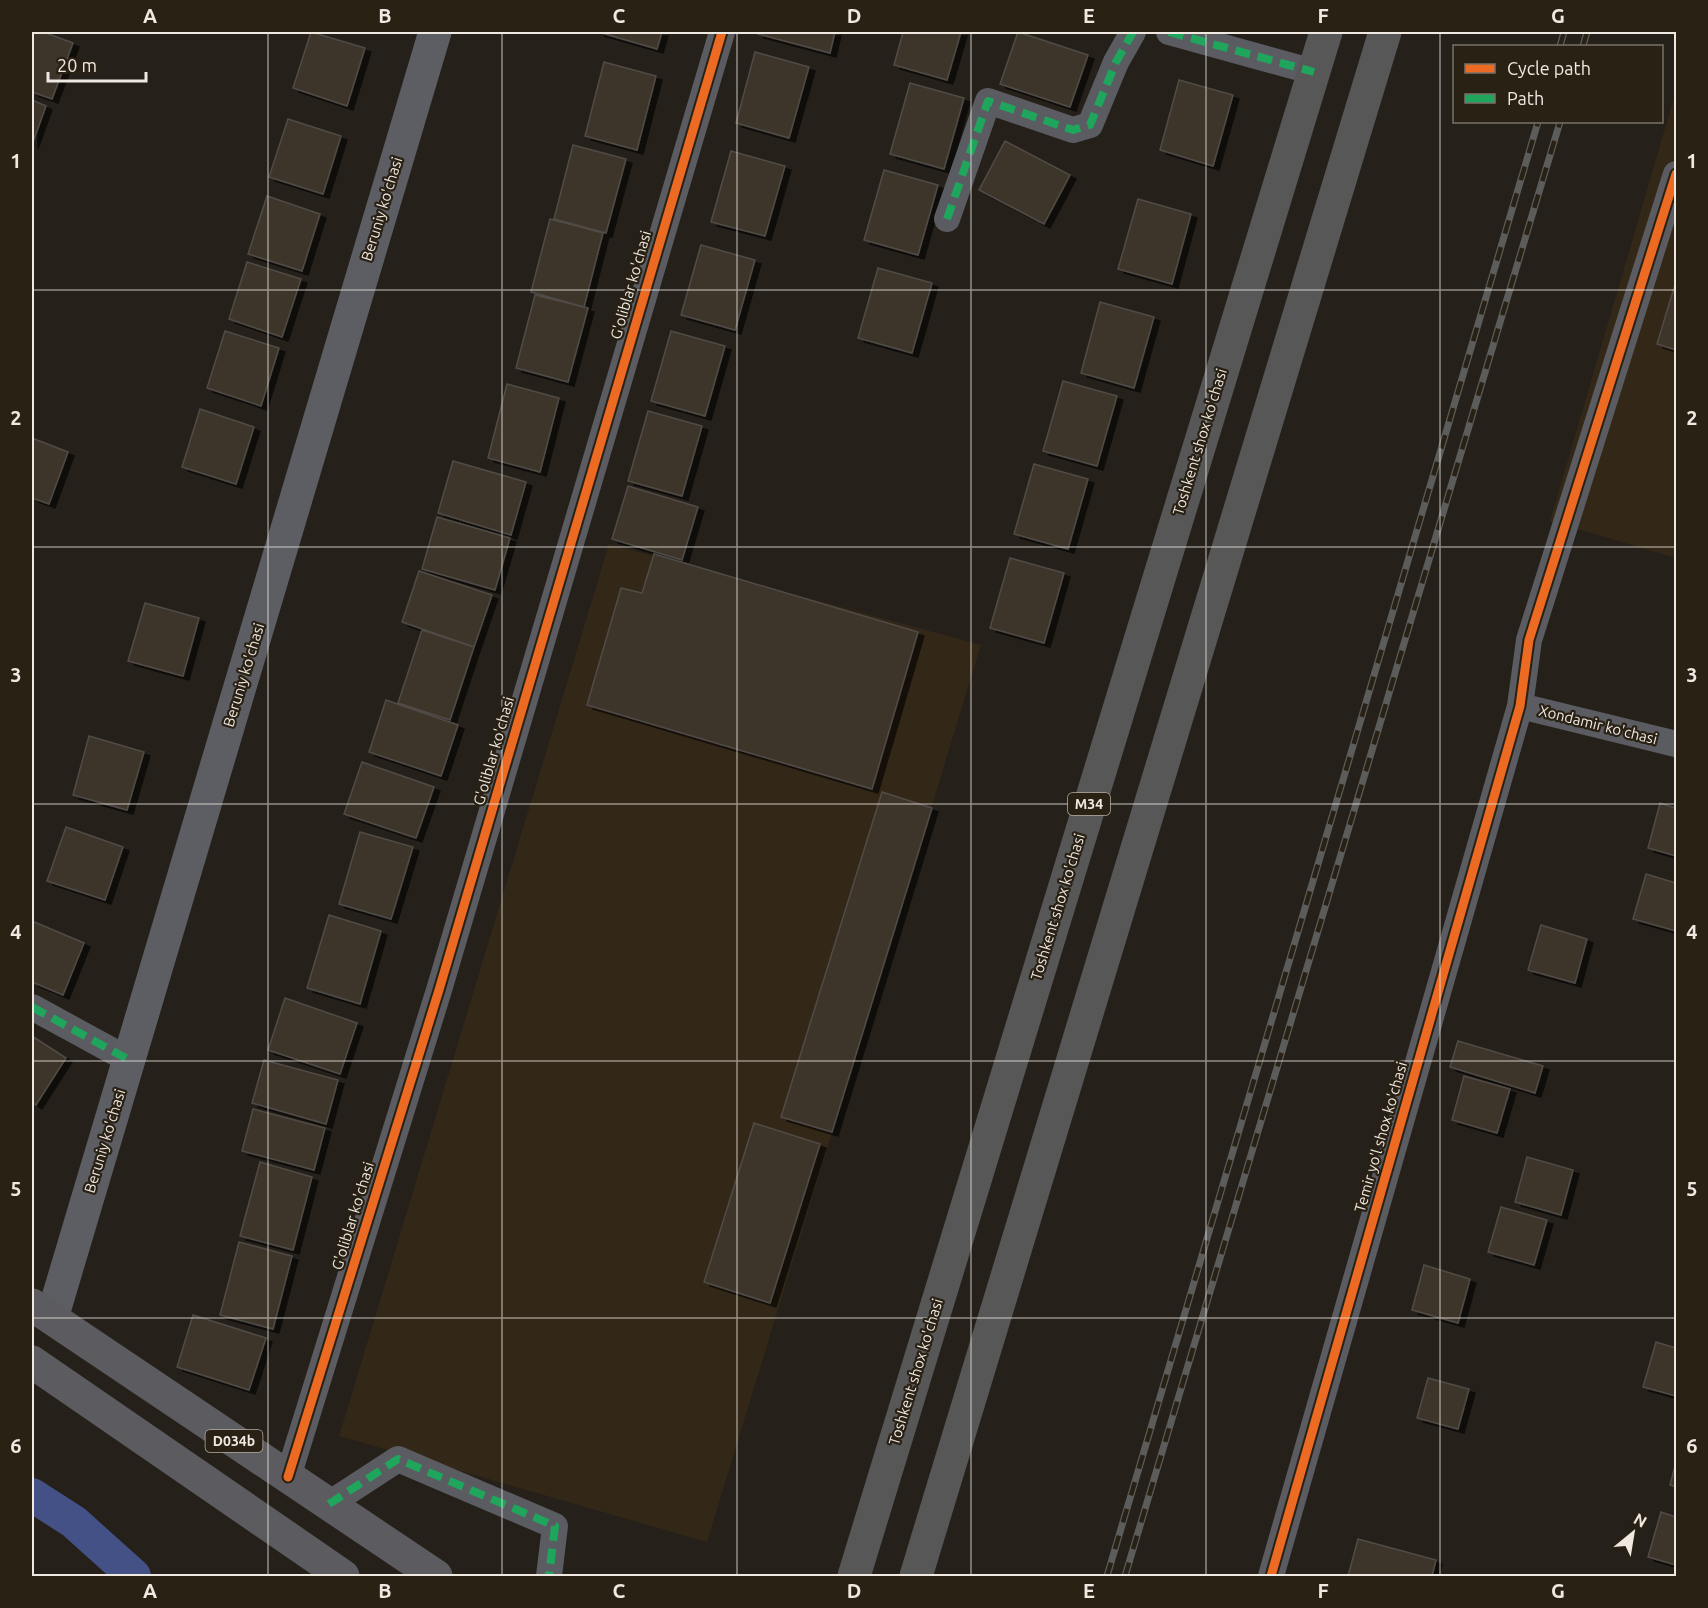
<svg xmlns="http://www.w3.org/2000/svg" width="1708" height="1608" font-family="Ubuntu,sans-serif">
<defs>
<filter id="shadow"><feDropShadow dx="6" dy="4" stdDeviation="0" flood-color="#0009"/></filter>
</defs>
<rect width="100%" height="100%" fill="#25201a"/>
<path fill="#332717" d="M1676,91V558L1550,521Z
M609,544L981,645L707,1542L339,1436Z"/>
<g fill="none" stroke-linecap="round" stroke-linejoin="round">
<path stroke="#445186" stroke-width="34" d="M32,1495L74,1522L134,1576"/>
</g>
<path fill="#3e362a" stroke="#504b47" stroke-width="1.5" filter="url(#shadow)" d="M32,32H43L73,43L52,99L32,92Z
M311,32L365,48L347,106L293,88Z
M598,32H662L657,49Z
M759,32H835L830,53L758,34Z
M903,32H961L947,80L894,65Z
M1018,32L1088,55L1070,107L1000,84Z
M755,52L809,67L789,138L736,123Z
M604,62L656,76L637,150L585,136Z
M1179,80L1233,95L1213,166L1160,150Z
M910,83L964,98L944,169L890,154Z
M32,100L46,106L32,145Z
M288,119L341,136L323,194L269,177Z
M1005,141L1070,175L1044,224L979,190Z
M573,145L626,159L606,233L554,219Z
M731,151L785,166L765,236L711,222Z
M884,170L938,185L918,255L864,240Z
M267,196L320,214L302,271L248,254Z
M1138,199L1191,214L1172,284L1118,269Z
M550,219L603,233L584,307L531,292Z
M701,245L755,260L735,330L681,315Z
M247,262L301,279L282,337L229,319Z
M878,268L932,283L912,353L858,338Z
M1676,281V350L1657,344Z
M535,295L588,308L568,382L516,368Z
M1100,302L1154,317L1134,388L1081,373Z
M225,331L279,348L261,406L207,388Z
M671,331L725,346L705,416L651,401Z
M1063,381L1117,396L1097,466L1043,451Z
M507,384L559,398L540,472L488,458Z
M200,409L254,427L236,484L182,467Z
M648,411L702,426L682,496L628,481Z
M32,438L68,452L49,504L32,498Z
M453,461L526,482L511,535L438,513Z
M1034,464L1088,479L1068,549L1014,534Z
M628,486L698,507L682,560L612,539Z
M437,517L510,538L495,590L422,569Z
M654,554L918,632L872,789L587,705L621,588L642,593Z
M1010,558L1064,573L1044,643L990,628Z
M419,571L492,595L474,647L402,622Z
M145,603L199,618L183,676L128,661Z
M422,630L474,647L450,720L398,703Z
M386,700L458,725L441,776L369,752Z
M89,736L144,752L127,810L73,795Z
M362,762L434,787L416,838L344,814Z
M882,792L932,808L832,1132L781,1117Z
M1660,803L1676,808V856L1648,848Z
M66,827L123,847L105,900L47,881Z
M360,832L413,847L391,919L339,904Z
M1646,874L1676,883V931L1633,919Z
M329,915L381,931L360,1004L307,988Z
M32,921L84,943L63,995L32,982Z
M1541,925L1587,939L1575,983L1528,970Z
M285,998L357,1023L340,1074L268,1050Z
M32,1036L66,1058L36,1105L32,1102Z
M1458,1041L1543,1066L1535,1093L1450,1067Z
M264,1060L338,1080L326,1124L252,1103Z
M1464,1076L1510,1089L1497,1133L1452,1120Z
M253,1109L325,1128L314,1170L242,1151Z
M754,1123L820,1144L770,1303L704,1282Z
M1527,1157L1573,1170L1561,1215L1515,1202Z
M260,1162L312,1177L293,1250L240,1236Z
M1501,1207L1547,1220L1534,1265L1488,1252Z
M239,1242L292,1256L273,1329L220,1315Z
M1424,1265L1470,1279L1458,1323L1412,1310Z
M193,1315L266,1338L249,1390L177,1367Z
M1656,1342L1676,1348V1396L1643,1387Z
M1428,1378L1469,1389L1458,1429L1417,1418Z
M1676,1462V1487L1670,1485Z
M1661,1512L1676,1517V1565L1648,1557Z
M1358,1539L1436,1560L1432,1576H1348Z"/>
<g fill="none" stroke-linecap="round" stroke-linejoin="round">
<path stroke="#5b5c61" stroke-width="26" d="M1169,32L1314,72
M947,219L988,101L1073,130L1090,125L1116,62L1133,32
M1520,706L1676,744
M32,1007L129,1060
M288,1477L439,990L722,32
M329,1504L398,1459L555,1526L549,1576
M1271,1576L1520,706L1529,640L1676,174"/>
<path stroke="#5d5e63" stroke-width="33" d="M52,1318L435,32"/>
<path stroke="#5c5c60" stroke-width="33" d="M32,1305L436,1576
M32,1362L343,1576"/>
<path stroke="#585758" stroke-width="33" d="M854,1576L1326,32
M916,1576L1385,32"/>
<g stroke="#5c5c5b" stroke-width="7">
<path id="rail" d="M1560,46L1564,32
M1583,46L1587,32
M1107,1576L1538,122
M1125,1576L1560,122"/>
</g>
<use href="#rail" stroke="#2a2115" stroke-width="4.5" stroke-dasharray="14" stroke-linecap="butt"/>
<path stroke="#20a55d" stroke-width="8" stroke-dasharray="15 8" stroke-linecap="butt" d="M1169,32L1314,72
M947,219L988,101L1073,130L1090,125L1116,62L1133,32
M32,1007L129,1060
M329,1504L398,1459L555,1526L549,1576"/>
<g stroke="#2a2115" stroke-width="13">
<path id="cycleway" d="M288,1477L439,990L722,32
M1271,1576L1520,706L1529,640L1676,174"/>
</g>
<use href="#cycleway" stroke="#ed6a23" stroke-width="9"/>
</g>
<path fill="none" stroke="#efe9e1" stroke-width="1.5" stroke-opacity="0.55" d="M268,32V1576M502,32V1576M737,32V1576M971,32V1576M1206,32V1576M1440,32V1576M32,290H1676M32,547H1676M32,804H1676M32,1061H1676M32,1318H1676"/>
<g text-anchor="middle" stroke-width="4.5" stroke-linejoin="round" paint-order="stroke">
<g fill="#2a2115" stroke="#b4ada4" stroke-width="1.5">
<rect x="1068" y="793" width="42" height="22" rx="4.5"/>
<rect x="205.5" y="1430" width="57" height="22" rx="4.5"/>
</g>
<g font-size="14" font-weight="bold" fill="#efe9e1">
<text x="1089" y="809">M34</text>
<text x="234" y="1446">D034b</text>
</g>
<g font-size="15" fill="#efe9e1" stroke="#2a2115">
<text transform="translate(382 209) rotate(-73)" y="5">Beruniy ko'chasi</text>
<text transform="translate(631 285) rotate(-74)" y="5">G'oliblar ko'chasi</text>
<text transform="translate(1200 442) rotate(-73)" y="5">Toshkent shox ko'chasi</text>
<text transform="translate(244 675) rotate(-73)" y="5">Beruniy ko'chasi</text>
<text transform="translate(1598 725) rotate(14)" y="5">Xondamir ko'chasi</text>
<text transform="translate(494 751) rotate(-74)" y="5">G'oliblar ko'chasi</text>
<text transform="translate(1058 907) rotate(-73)" y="5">Toshkent shox ko'chasi</text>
<text transform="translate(1381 1137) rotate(-74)" y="5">Temir yo'l shox ko'chasi</text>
<text transform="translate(105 1141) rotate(-73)" y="5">Beruniy ko'chasi</text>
<text transform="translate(353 1216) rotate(-73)" y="5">G'oliblar ko'chasi</text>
<text transform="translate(916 1372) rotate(-73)" y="5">Toshkent shox ko'chasi</text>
</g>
</g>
<rect width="1708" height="1608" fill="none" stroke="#2a2115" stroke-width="66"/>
<rect x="1453" y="45" width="210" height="78" fill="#2a2115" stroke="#797167" stroke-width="1.5"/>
<rect x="1465" y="64" width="30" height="9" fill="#ed6a23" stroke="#797167" stroke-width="1.5"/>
<text x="1507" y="75" font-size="18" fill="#efe9e1">Cycle path</text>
<rect x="1465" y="94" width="30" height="9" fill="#20a55d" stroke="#797167" stroke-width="1.5"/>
<text x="1507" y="105" font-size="18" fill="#efe9e1">Path</text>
<g transform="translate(1633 1533) rotate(30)" stroke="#2a2115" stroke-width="4.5" paint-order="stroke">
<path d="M0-4.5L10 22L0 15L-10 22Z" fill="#efe9e1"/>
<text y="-9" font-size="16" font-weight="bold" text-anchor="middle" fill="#efe9e1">N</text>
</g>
<path d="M48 72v9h98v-9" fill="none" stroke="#efe9e1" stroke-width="3"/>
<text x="57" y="72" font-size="18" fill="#efe9e1" stroke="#2a2115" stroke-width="4.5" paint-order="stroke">20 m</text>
<rect x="33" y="33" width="1642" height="1542" fill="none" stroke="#efe9e1" stroke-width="2"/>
<g font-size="20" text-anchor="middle" font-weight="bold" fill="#efe9e1">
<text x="150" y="23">A</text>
<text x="385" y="23">B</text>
<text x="619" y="23">C</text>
<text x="854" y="23">D</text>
<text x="1089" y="23">E</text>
<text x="1323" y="23">F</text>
<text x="1558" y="23">G</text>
<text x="16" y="168">1</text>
<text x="1692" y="168">1</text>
<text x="16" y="425">2</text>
<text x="1692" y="425">2</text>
<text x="16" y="682">3</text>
<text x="1692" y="682">3</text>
<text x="16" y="939">4</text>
<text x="1692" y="939">4</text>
<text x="16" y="1196">5</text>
<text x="1692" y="1196">5</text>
<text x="16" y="1453">6</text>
<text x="1692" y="1453">6</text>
<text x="150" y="1598">A</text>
<text x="385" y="1598">B</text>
<text x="619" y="1598">C</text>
<text x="854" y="1598">D</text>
<text x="1089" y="1598">E</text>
<text x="1323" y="1598">F</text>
<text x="1558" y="1598">G</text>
</g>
</svg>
